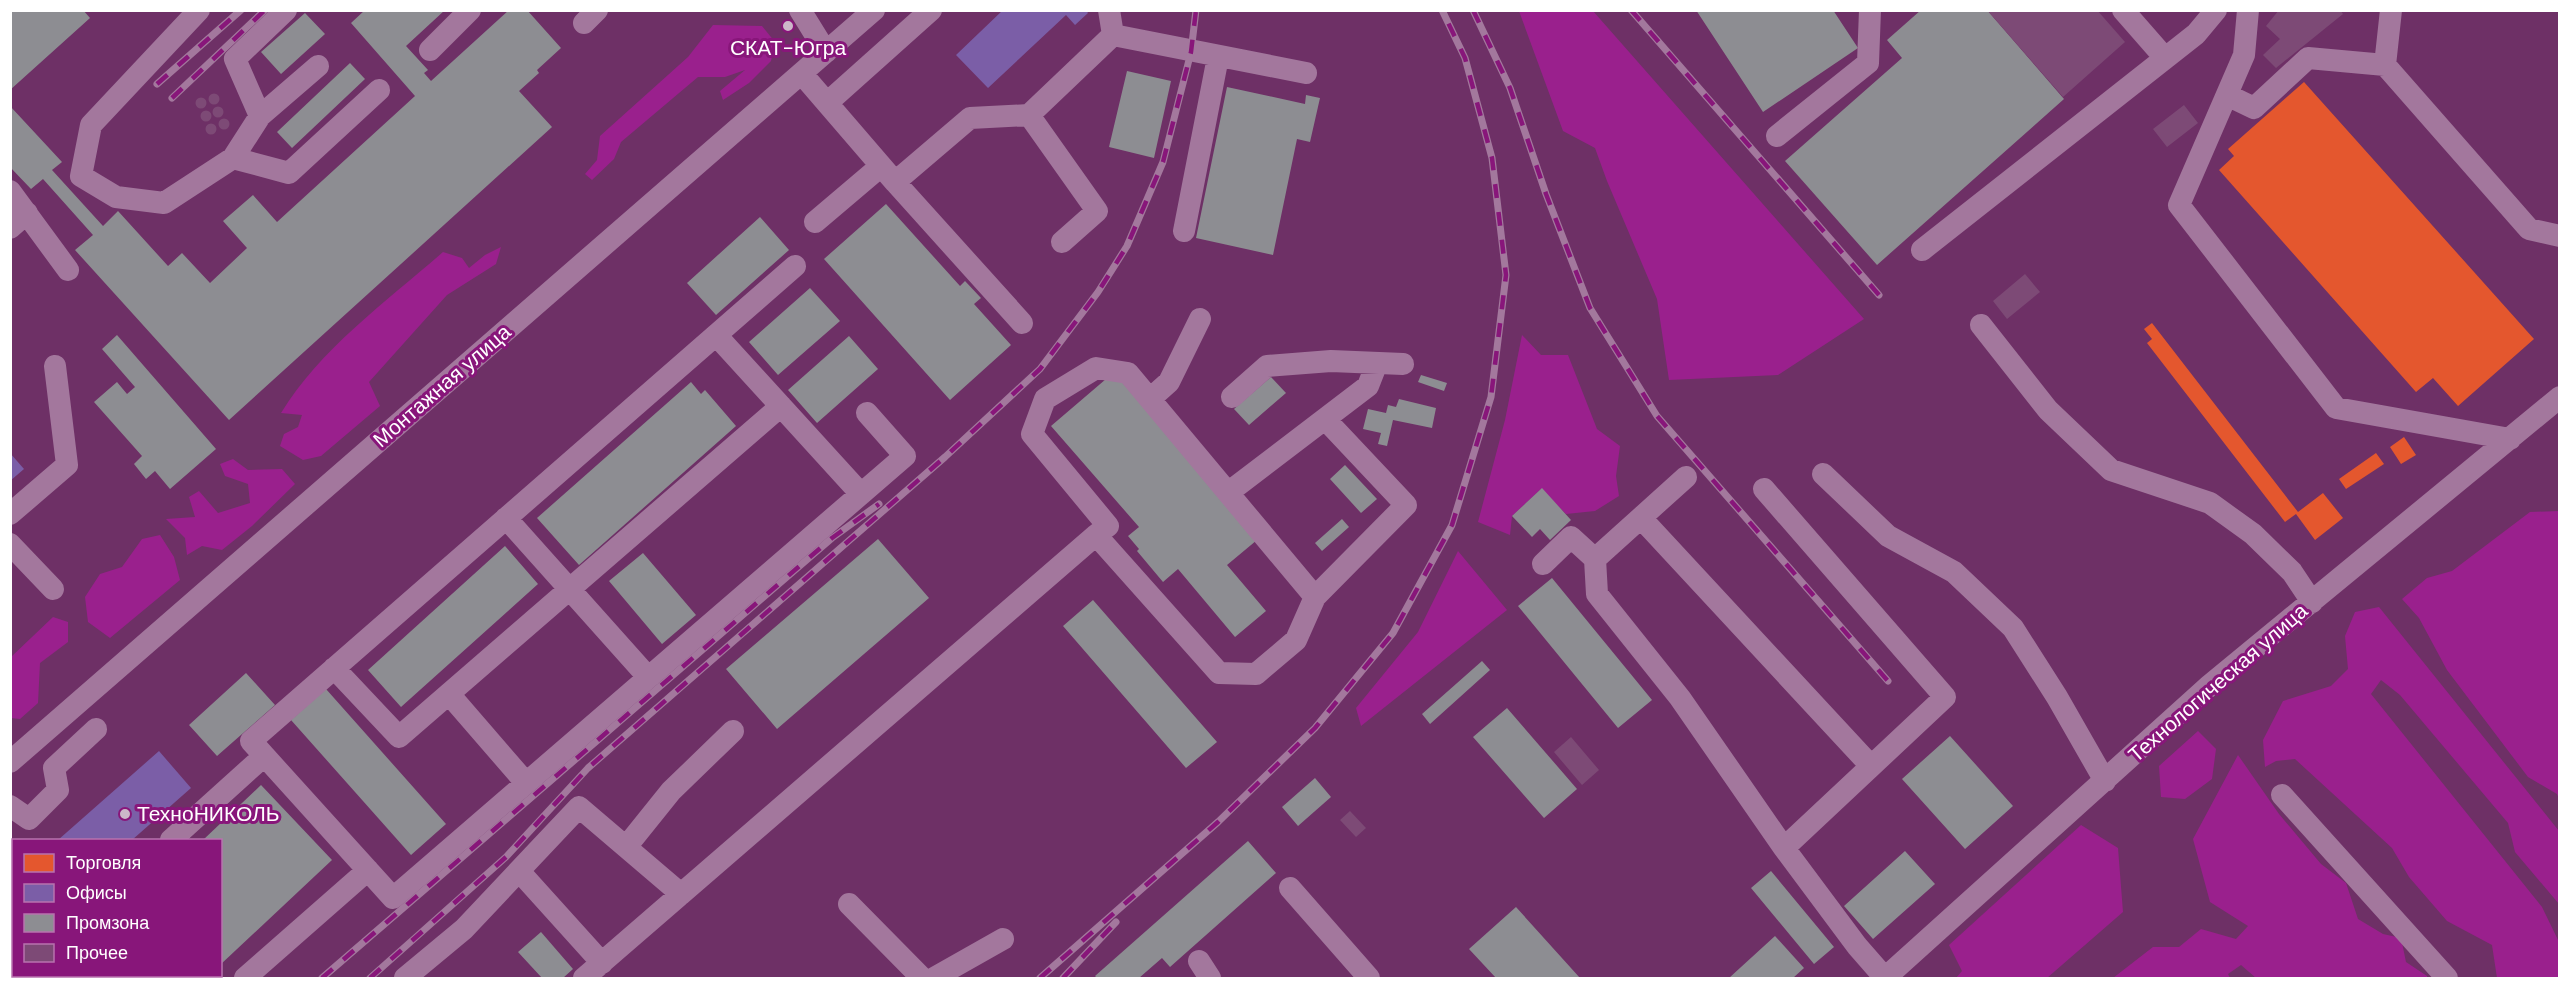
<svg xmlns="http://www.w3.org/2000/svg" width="2570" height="989" font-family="'DM Sans',sans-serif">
<rect width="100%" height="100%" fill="#6e3066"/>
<path fill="#9a208d" d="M1519,11H1593L1864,319L1778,375L1669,380L1657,299L1607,181L1595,148L1563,131Z
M713,25L762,26L775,42L771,61L749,83L723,100L720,91L745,70L725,77H698L621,142L614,159L592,180L585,174L597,160L600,136L688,57Z
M501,247L496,264L447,295L369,382L380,406L321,456L303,460L280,446L284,434L298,427L302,415L281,413C321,348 386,302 443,252L462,258L469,268L485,255Z
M1522,335L1541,355H1568L1597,429L1620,446L1616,476L1619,496L1595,511L1566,514L1541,489L1512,516L1510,535L1478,522L1505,420Z
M233,459L248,470L282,469L295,484L252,526L222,550L202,546L187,555L185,538L166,519L195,517L189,497L199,491L218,513L250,503L248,484L225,476L220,464Z
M2559,511H2560L2559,799L2557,794L2528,777L2447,670L2419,618L2402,599L2427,578L2452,571L2530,512Z
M160,535L174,557L180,580L110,638L88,622L85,597L100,574L122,567L142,539Z
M1458,551L1507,610L1361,726L1356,708L1418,632Z
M2379,607L2559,831V904L2515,852L2508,823L2400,695L2381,680L2371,694L2542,907L2559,942V978H2497L2492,945L2447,921L2409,877L2392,848L2295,759L2276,761L2265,767L2263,740L2283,701L2331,686L2348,669L2345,636L2355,612Z
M53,617L68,622V642L40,663L38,703L20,719L11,718V657Z
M2198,731L2216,749L2212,779L2185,799L2161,797L2159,766Z
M2238,755L2279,814L2321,864L2346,883L2358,919L2383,934L2401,938L2406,962L2427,976V978H2256L2241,965L2228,974L2230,978H2113L2153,947H2179L2201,929L2236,939L2248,926L2210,902L2193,839Z
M2081,825L2118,848L2123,912L2047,978H1956L1962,971L1949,945Z"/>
<path fill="#e4572e" d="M2304,82L2534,339L2458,406L2433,378L2416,392L2219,170L2234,156L2228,149Z
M2152,323L2298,512L2323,493L2343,518L2315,540L2296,514L2285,522L2147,343L2152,339L2144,329Z
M2404,437L2416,455L2401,464L2390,447Z
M2376,453L2384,464L2346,489L2339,479Z"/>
<path fill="#7b5ea7" d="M1003,10H1086L1088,13L1075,25L1066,15L988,88L956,55Z
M10,453L24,469L10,481Z
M159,751L191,788L132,840H58Z"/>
<path fill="#8d8d92" d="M10,10H83L90,18L10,90Z
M365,10H445L406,46L428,70L424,73L431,81L509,10H527L561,48L537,70L539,73L519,91L552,127L229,420L75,250L93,235L43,179L31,189L10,167V106L62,162L52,170L103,226L118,211L168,266L182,253L210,283L247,248L223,221L253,195L277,222L415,96L351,23Z
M1696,10H1833L1858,48L1763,112Z
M1921,10H1987L2064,99L1877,265L1785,161L1902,58L1887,40Z
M305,13L325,34L281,74L261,52Z
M350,63L365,79L292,148L277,132Z
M1127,71L1171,81L1154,158L1109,147Z
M1227,87L1305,104L1306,95L1320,98L1310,142L1297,139L1273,255L1196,238Z
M886,204L960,286L965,281L981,298L974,304L1011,345L950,400L824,259Z
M760,217L789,250L716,315L687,283Z
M810,288L840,321L778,375L749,342Z
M117,335L216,449L170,489L155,471L146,479L134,464L142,456L94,402L117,382L127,394L135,387L102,349Z
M849,336L878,369L817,423L788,390Z
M1421,375L1447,383L1444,391L1418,382Z
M1271,377L1286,393L1249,425L1234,409Z
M1106,379L1122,382L1257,540L1227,565L1266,611L1235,637L1178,569L1163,582L1137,551L1139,549L1128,536L1139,527L1051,426Z
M691,382L701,394L705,390L736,426L579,565L537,518Z
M1399,399L1436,408L1432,428L1393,420L1387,446L1378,444L1381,433L1363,429L1368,409L1386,413L1388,405L1396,407Z
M1345,465L1377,499L1361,513L1330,479Z
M1542,488L1571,520L1550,540L1540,529L1532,537L1512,516Z
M1342,519L1349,527L1322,551L1315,543Z
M878,539L929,598L777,729L726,669Z
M505,546L538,584L401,707L368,670Z
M643,553L696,615L662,644L609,581Z
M1552,578L1652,700L1618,728L1518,606Z
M1093,600L1217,742L1186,768L1063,626Z
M1482,661L1490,670L1430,724L1422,714Z
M246,673L275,705L217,756L189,725Z
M326,689L446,824L411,855L291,720Z
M1507,708L1577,789L1544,818L1473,737Z
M1950,736L2013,806L1965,849L1902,779Z
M1315,778L1331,797L1298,826L1282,807Z
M261,785L332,860L220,965V840H203Z
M1248,841L1276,873L1170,967L1162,958L1139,978H1097L1095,976Z
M1905,851L1935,884L1873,939L1844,906Z
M1771,871L1834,947L1814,964L1751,888Z
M1516,907L1580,978H1496L1469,949Z
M541,932L573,969L563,978H542L518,952Z
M1775,936L1804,968L1793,978H1729Z
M180,976H210L207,978H183Z"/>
<path fill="#7d4a76" d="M1987,10H2097L2125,42L2063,97Z
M2279,10H2340L2343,14L2276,68L2263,55L2280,39L2266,26Z
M208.5 99a5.5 5.5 0 1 1 11 0a5.5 5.5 0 1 1-11 0Z
M195.5 103a5.5 5.5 0 1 1 11 0a5.5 5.5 0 1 1-11 0Z
M2184,105L2198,123L2167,147L2153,129Z
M212.5 112a5.5 5.5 0 1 1 11 0a5.5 5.5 0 1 1-11 0Z
M200.5 116a5.5 5.5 0 1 1 11 0a5.5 5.5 0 1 1-11 0Z
M218.5 124a5.5 5.5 0 1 1 11 0a5.5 5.5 0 1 1-11 0Z
M205.5 129a5.5 5.5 0 1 1 11 0a5.5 5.5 0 1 1-11 0Z
M2025,274L2040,292L2007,319L1993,301Z
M1571,737L1599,770L1582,785L1554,752Z
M1350,811L1366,828L1356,837L1340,820Z"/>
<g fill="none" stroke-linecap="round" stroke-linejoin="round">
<path stroke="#a3779d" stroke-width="22" d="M199,10L91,125L81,176L116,197L164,203L233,158L260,116L318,66
M800,10L826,52
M1109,10L1113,35
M2123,10L2165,58
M2248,10L2244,55L2179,205L2336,408L2510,439
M2391,10L2385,65L2529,229L2560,236
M584,23L597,10
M1113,35L1306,73
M430,50L470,10
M802,74L895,182L1022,323
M2227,95L2254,108L2308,58L2385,65
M827,103L931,10
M1029,115L1097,211L1062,242
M260,116L235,59L286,10
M1777,136L1868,63L1870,10
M233,158L289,173L379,90
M895,182L970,118L1029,115L1113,35
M10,191L68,270
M815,222L881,166
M10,228L27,213
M1184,231L1218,57
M1922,250L2196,34L2216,10
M795,266L251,741L393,898L905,456L867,413
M1981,325L2048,410L2111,470L2210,503L2253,534L2292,572L2312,602
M716,335L861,494
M1232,397L1267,366L1331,361L1403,364
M1150,399L1169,382L1200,319
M1823,474L1888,536L1954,572L2013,628L2057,697L2105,781
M1686,477L1595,559L1597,594L1680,698L1784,848L1857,946L1885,978L2210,685L2560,397
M1764,489L1945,697L1784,848
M1229,492L1368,386L1377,363
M10,514L67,465L55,366
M506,518L648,677
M1641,518L1871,766
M10,544L53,589
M1543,564L1571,537L1595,559
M1315,597L1406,505L1325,419
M334,668L399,737L781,406
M449,694L526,783
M10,762L874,10
M2282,795L2447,978
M10,806L29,819L58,790L54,768L96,729
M171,840L264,756
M626,847L671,791L733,731
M10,862L14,865
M519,871L602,963
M1290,888L1369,978
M849,904L922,978
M1199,961L1210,978
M125,976L128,978
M245,978L368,870
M405,978L464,929L579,807L681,894
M584,978L1096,535L1108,526L1032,434L1045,399L1096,368L1128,373L1315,597L1296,640L1256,674L1219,673L1096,535
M934,978L1003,939"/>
<g stroke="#a3789d" stroke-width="7">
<path id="rail" d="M1473,10L1510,88L1546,194L1590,308L1657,416L1888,681
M1631,10L1879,295
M157,84L241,10
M172,98L265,10
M322,978L832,538L879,504
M370,978L506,857L588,768L945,457L1040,369L1098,292L1127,246L1163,162L1191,52L1196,10
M1040,978L1218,822L1315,728L1393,633L1452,525L1491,397L1506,275L1492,158L1465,58L1442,10
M1063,978L1116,922"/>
</g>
<use href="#rail" stroke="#88167a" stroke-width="4.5" stroke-dasharray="14" stroke-linecap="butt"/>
</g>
<g fill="#ccb7c9" stroke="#88167a" stroke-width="2">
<circle cx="788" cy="26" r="6"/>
<circle cx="125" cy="814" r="6"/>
</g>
<g text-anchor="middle" stroke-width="6" stroke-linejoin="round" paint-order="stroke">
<g font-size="21" fill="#fff" stroke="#88167a">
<text x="788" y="55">СКАТ-Югра</text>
<text x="137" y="821" text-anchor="start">ТехноНИКОЛЬ</text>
</g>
<g font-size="21" fill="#fff" stroke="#88167a">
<text transform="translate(442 386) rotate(-41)" y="7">Монтажная улица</text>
<text transform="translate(2218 683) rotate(-41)" y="7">Технологическая улица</text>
</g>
</g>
<rect width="2570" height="989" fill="none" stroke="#ffffff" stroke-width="24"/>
<rect x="12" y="839" width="210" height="138" fill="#88167a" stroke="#b873af" stroke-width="1.5"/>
<rect x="24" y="854" width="30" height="18" fill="#e4572e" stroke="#b873af" stroke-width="1.5"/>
<text x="66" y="869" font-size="18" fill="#ffffff">Торговля</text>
<rect x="24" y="884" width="30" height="18" fill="#7b5ea7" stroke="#b873af" stroke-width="1.5"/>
<text x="66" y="899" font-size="18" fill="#ffffff">Офисы</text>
<rect x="24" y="914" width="30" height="18" fill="#8d8d92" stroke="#b873af" stroke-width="1.5"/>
<text x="66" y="929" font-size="18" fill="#ffffff">Промзона</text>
<rect x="24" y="944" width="30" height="18" fill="#7d4a76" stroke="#b873af" stroke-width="1.5"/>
<text x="66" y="959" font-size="18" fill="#ffffff">Прочее</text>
</svg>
